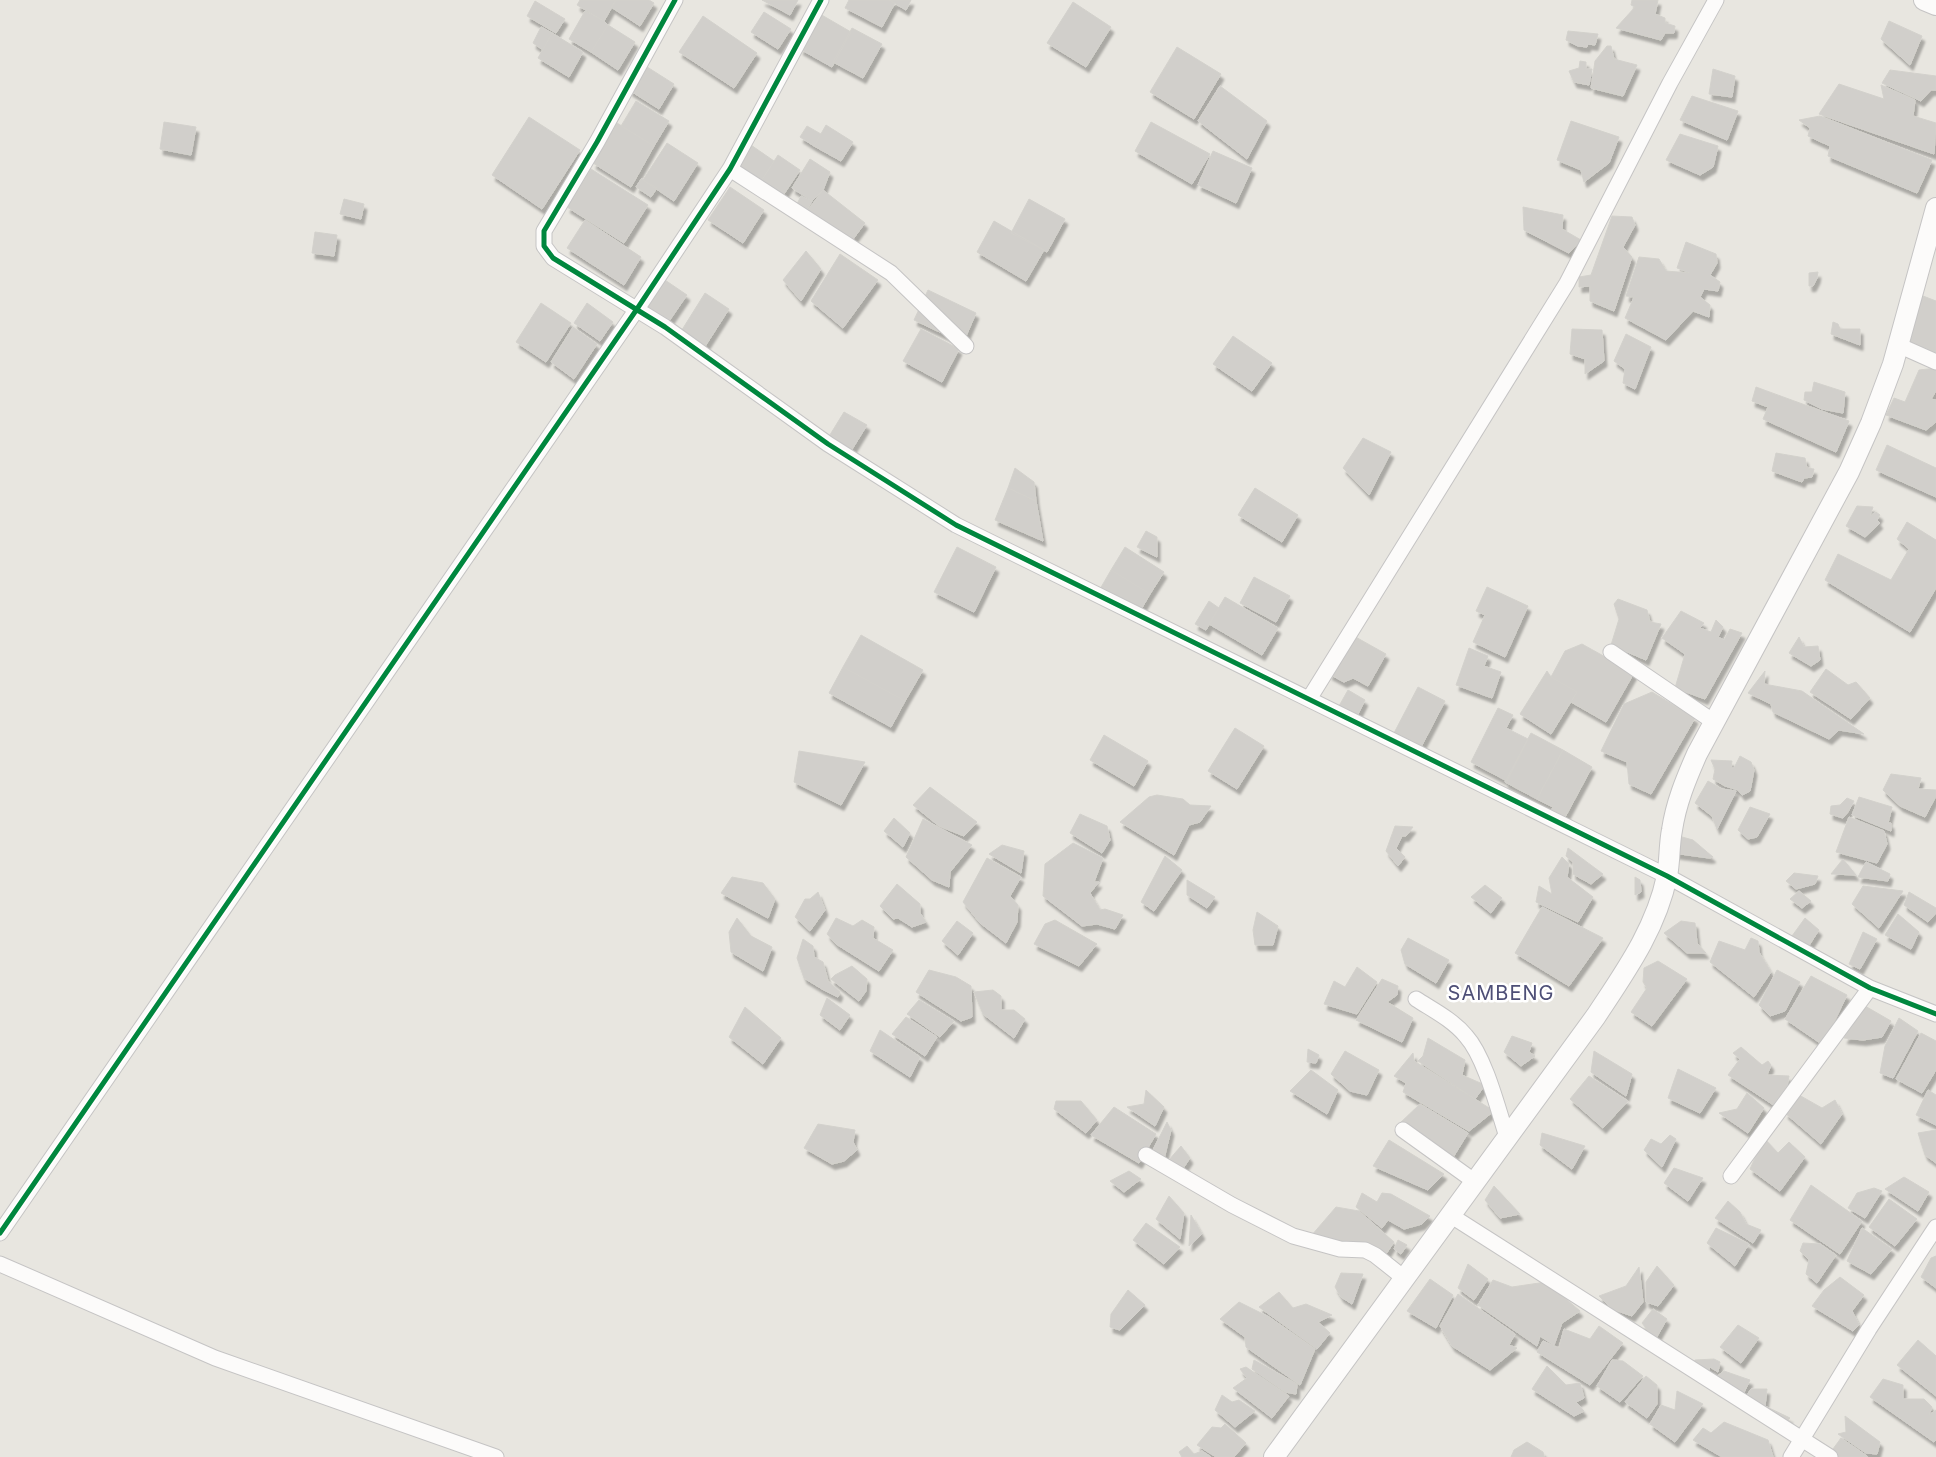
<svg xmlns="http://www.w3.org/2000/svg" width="1936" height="1457" font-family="Inter,sans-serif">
<defs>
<filter id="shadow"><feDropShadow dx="3" dy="5.5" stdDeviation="1" flood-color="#0004"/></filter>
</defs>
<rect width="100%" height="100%" fill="#e8e6e0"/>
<path fill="#d1cfcb" stroke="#d3d1cc" filter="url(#shadow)" d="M580,0H616L604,21L577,5Z
M616,0H649L654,3L640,26L611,7Z
M762,0H798L790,15Z
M849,0H889L895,3L882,27L845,8Z
M889,0H911L906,10Z
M1632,0H1658L1655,14L1665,18V23L1675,26L1674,33H1665L1661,40L1616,28L1635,7L1631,5Z
M535,1L565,19L556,33L527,16Z
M1073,2L1111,27L1086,67L1047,43Z
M585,11L604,21L608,25L591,52L569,39Z
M764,12L791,29L778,49L751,32Z
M820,14L851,32L832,67L800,49Z
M703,16L757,53L734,88L679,52Z
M1889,21L1922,36L1910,65L1881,39Z
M608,25L635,42L618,70L591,52Z
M541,27L552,33L543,50L533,43Z
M852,28L882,44L863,78L833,62Z
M1568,31L1598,34L1595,45L1588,44L1587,47L1578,46L1566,40Z
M552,33L583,52L569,77L538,58Z
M1607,46H1611L1614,59L1637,65L1623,96L1591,88L1595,61Z
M1177,47L1221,74L1194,119L1150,92Z
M1580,61L1586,62V69H1592L1589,85L1574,82L1569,71L1579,68Z
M644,65L674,84L659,109L629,90Z
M1713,69L1735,76L1732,97L1709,94Z
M1890,70L1936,76V90H1931L1921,101L1882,83Z
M1839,84L1884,99L1881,85L1915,100L1913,116L1936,123L1934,154L1819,114Z
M1220,86L1267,121L1247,159L1198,121Z
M1692,96L1738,111L1727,140L1680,120Z
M636,101L669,121L654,146L621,126Z
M1820,116L1932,160L1917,193L1828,156L1830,146L1808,136L1810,128L1799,120Z
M529,117L580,150L542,209L492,175Z
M1571,121L1619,137L1609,163L1584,182L1581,170L1557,160Z
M164,122L196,127L191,155L160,149Z
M1151,122L1210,154L1192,184L1135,151Z
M617,123L654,146L631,187L593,163Z
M826,125L853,142L841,161L814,146Z
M807,126L821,134L814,146L800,137Z
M1680,134L1718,146L1713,167L1700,175L1666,160Z
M667,143L698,163L674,201L643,180Z
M748,143L774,161L758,186L732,169Z
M1213,151L1252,168L1236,203L1198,185Z
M778,155L800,170L782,197L760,183Z
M810,159L830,172L823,190L812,201L792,188Z
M591,169L648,205L624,243L567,207Z
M642,178L643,180L657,188L651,197L636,187Z
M730,187L764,210L743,243L708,220Z
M823,190L865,223L848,246L805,214Z
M801,196L812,201L805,214L795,208Z
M344,199L364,204L361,219L340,214Z
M1029,199L1065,219L1047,252L1011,233Z
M1523,207L1563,215L1562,229L1581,240L1569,253L1524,230Z
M1612,216L1632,217L1635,225L1623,247L1632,257L1614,311L1590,301V286L1579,287V277L1591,275Z
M585,220L641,257L624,285L567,248Z
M994,221L1044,250L1026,281L977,252Z
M315,232L337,235L334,256L312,253Z
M1686,242L1716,254L1717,263L1710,275L1720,282L1718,291L1704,289L1700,297L1710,305L1709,317L1693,311L1666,340L1625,318L1634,297L1626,296L1639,257L1659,259L1666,271L1690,273L1677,268Z
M806,251L821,269L801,301L783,280Z
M840,254L878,280L843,328L811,301Z
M1818,272L1817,278L1813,286H1809V273Z
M662,278L687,295L665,327L640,310Z
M928,290L976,313L963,343L914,320Z
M705,293L729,309L704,348L680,333Z
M1918,294L1936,301V360L1905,344Z
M541,303L571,323L546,362L516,342Z
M587,303L613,322L600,341L574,323Z
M1833,322L1838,324L1840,329H1860V345L1831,334Z
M573,327L597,344L574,379L551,362Z
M921,329L959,349L942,382L903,361Z
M1572,329L1602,330L1604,361L1585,374V359L1570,354Z
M1626,334L1651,347L1635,389L1623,383L1625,369L1614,361Z
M1233,336L1272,363L1252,391L1213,364Z
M1936,368V391L1931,399L1936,400V422L1926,430L1886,415L1894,398L1905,402L1919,370Z
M1814,382L1845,392L1843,413L1822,409L1804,400L1805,392H1812Z
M1756,387L1849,421L1836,452L1763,419L1768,407L1752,401Z
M844,412L867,425L851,451L828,438Z
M1363,438L1391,452L1369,495L1343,468Z
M1887,445L1936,468V497L1876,470Z
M1776,453L1805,458L1807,468L1814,469L1812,477L1804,478L1802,482L1772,471Z
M1015,468L1034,482L1036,501L1008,488Z
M1008,488L1036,501L1043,541L995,520Z
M1255,488L1298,515L1282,542L1238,515Z
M1857,506L1873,507L1870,516L1876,512L1880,515L1877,520L1880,523L1865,537L1846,526Z
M1907,522L1936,540V588L1910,632L1825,580L1838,554L1891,580L1909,549L1897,539Z
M1146,531L1157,537V557L1137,547Z
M957,547L996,567L974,612L934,592Z
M1125,547L1164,572L1150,594L1111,570Z
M1111,570L1150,594L1139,613L1100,589Z
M1254,577L1290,596L1276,622L1240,603Z
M1487,587L1528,606L1505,657L1473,642L1485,615L1476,611Z
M1225,597L1278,628L1262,655L1209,624Z
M1618,599L1647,610L1650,622L1661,624L1646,660L1611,645L1619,619L1614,604Z
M1209,601L1219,608L1206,630L1195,624Z
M1681,611L1704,623L1700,628L1711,632L1716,620L1723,627L1718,637L1724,640L1730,629L1742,633L1705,699L1675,688L1685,654L1662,638Z
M861,635L923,670L905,701L843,667Z
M1352,635L1386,654L1368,686L1353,678L1344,682L1329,674Z
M1799,637L1804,647L1818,646L1820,660L1811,666L1789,653Z
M1582,644L1634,673L1606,722L1571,702L1577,692L1551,677L1565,651Z
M1469,648L1488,656L1484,666L1501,672L1492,698L1456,685Z
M843,667L905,701L891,727L829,693Z
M1826,669L1848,685L1856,682L1870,698L1851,719L1810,692Z
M1547,671L1551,677L1577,692L1551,734L1520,714Z
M1765,671L1764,684L1802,691L1864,734L1839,730L1829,739L1773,712L1771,704L1748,693Z
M1418,687L1445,701L1421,747L1394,733Z
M1348,690L1365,700L1357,716L1339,706Z
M1652,692L1695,718L1651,794L1629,784L1627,762L1601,751L1624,704Z
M1498,708L1513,715L1506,728L1528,739L1507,781L1471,762Z
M1235,728L1264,746L1237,789L1208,771Z
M1531,733L1563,750L1537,799L1505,782Z
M1104,735L1148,761L1134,786L1090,760Z
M1563,750L1592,767L1563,821L1550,813L1553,807L1537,799Z
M799,751L865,762L841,805L794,782Z
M1740,756L1751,762L1754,770L1750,791L1742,795L1738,790L1725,786L1713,779L1715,769L1711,760L1732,761L1731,768H1734Z
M1891,774L1921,778L1918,789L1936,790V796L1925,817L1900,806L1883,790Z
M1708,781L1722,789L1736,791L1717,829L1712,816L1695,803Z
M930,787L977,822L964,836L939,826L913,805Z
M1157,795L1183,799L1190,805L1211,806L1200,822L1189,825L1174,855L1120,822L1149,797Z
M1859,797L1892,807L1888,823H1891V831L1852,815Z
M1847,798L1854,801L1848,812L1843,818L1830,814L1831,806L1840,805Z
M1750,807L1770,814L1757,837L1748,839L1738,830Z
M1080,814L1107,826L1110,840L1102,853L1070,833Z
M1849,817L1884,831L1887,844L1877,863L1836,852Z
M894,818L910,833L903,847L884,831Z
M923,819L972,845L950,872L949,887L932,880L906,857Z
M1395,826L1413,827L1406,836H1402L1396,848L1405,857L1398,866L1386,851Z
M1675,835L1693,840L1713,857L1709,858L1673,853Z
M1073,843L1103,858L1094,882H1099L1090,893L1100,910L1105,909L1123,915L1115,929L1097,924L1082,926L1043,896L1045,864Z
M1002,845L1024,851L1021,873L989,854Z
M1568,848L1603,874L1591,884L1573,874V862L1566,856Z
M1165,856L1182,870L1154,911L1141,902Z
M1562,857L1569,864L1567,877L1593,897L1578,922L1536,902L1539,886L1552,894L1549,878Z
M987,858L1021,877L1010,896L1018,905L1017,922L1006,943L980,923L963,902Z
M1843,859L1856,875L1831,874Z
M1866,862L1890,874L1888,881L1858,877Z
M1794,873L1818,876L1815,884L1796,889L1786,881Z
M732,877L763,883L775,899L768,918L721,893Z
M1635,877L1640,880L1641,892L1635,895Z
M1187,880L1215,897L1207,908L1187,895Z
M897,884L920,904V913L926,922L912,927L898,918L893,919L880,906Z
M1485,885L1502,898L1491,913L1471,897Z
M1863,886L1903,891L1879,928L1852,904Z
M1799,891L1811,901L1802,908L1790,899Z
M818,892L825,910L810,931L795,917L805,899H810Z
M1909,892L1936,908V913L1928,922L1904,905Z
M1542,907L1603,938L1569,986L1515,953Z
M1257,912L1278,926L1273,945H1255L1253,930Z
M1898,914L1919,932L1911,949L1885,935Z
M737,918L751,936L772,947L763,971L731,952L729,932Z
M836,918L853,926L862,920L874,927L873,938L893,950L879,971L836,944L827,934Z
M1805,918L1819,930L1808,947L1792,936Z
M1055,920L1097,944L1079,966L1034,944L1045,924Z
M957,921L973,933L958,955L942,941Z
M1681,921L1695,923L1697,943L1706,953H1687L1664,933Z
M1863,932L1877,939L1860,969L1849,964Z
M1408,938L1449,960L1436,983L1405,964L1401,950Z
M1751,938L1758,941L1759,952L1771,972L1754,997L1710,962L1719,941L1745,950Z
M803,939L813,946L814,957L823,962L828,981L840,992L838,997L822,989L804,978L797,958Z
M1658,961L1687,979L1652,1026L1631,1012L1647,988L1643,982L1644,968Z
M852,966L867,979L866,991L859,1001L831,979L835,975Z
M1357,967L1377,982L1357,1014L1324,1004L1334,981L1345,987Z
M929,970L956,977L971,986L972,1017L961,1021L916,992Z
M1777,970L1800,982L1785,1011L1770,1016L1759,1005Z
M1811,976L1847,995L1823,1045L1785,1019Z
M1382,979L1398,986L1397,995L1387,1002L1413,1018L1402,1042L1356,1020Z
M993,990L1001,996V1010H1014L1025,1019L1014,1038L983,1014L974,992Z
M827,998L850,1015L840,1030L820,1015Z
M919,1000L954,1021L940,1037L907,1014Z
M1865,1006L1891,1021L1882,1037L1863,1040L1844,1038Z
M745,1007L781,1038L763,1064L729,1037Z
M906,1017L937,1037L925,1056L892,1034Z
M1899,1018L1918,1031L1893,1078L1880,1073L1885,1046Z
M880,1030L920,1057L910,1077L870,1051Z
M1921,1033L1936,1041V1070L1922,1093L1896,1079Z
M1512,1036L1532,1043L1529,1052L1535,1056L1521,1066L1504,1052Z
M1428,1038L1465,1060L1462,1075L1485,1085L1475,1099L1418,1061L1423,1056Z
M1741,1047L1762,1065L1768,1061L1771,1065L1767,1075L1789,1076L1786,1092L1775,1106L1728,1075L1740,1059L1733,1053Z
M1308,1049L1319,1055L1316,1063L1307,1062Z
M1345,1051L1379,1070L1367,1095L1350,1091L1331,1074Z
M1594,1051L1632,1074L1626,1096L1591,1072Z
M1413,1053L1414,1061L1494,1111L1469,1131L1403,1092L1406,1083L1394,1076Z
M1678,1069L1716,1088L1700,1113L1668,1098Z
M1311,1070L1338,1090L1327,1114L1290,1091Z
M1589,1076L1628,1101L1603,1128L1570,1099Z
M1146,1090L1164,1107L1155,1126L1127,1107L1144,1104Z
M1928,1090L1936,1095V1125L1916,1115Z
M1747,1093L1764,1108L1748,1133L1719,1113L1737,1109Z
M1799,1095L1822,1108L1835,1100L1842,1114L1821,1144L1785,1113Z
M1056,1101H1081L1097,1120L1086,1133L1054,1109Z
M1420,1104L1468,1133L1452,1159L1400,1123Z
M1114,1107L1156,1134L1139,1163L1091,1135Z
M1167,1122L1171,1130L1164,1159L1153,1150Z
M818,1124L855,1130L853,1142L857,1150L844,1161L832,1164L804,1148Z
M1936,1130V1163L1925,1155L1918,1133Z
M1542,1133L1585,1146L1572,1169L1540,1145Z
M1670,1135L1676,1139L1662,1167L1644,1150L1651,1139L1661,1144Z
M1764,1138L1778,1153L1789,1142L1805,1157L1780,1191L1750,1169Z
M1389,1140L1444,1174L1428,1190L1373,1166Z
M1181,1146L1190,1158L1182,1170L1168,1161Z
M1674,1168L1703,1178L1688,1201L1664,1183Z
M1129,1171L1141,1179L1124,1192L1110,1181Z
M1904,1177L1929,1192L1918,1211L1885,1189Z
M1811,1185L1862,1221L1840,1254L1790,1220Z
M1494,1186L1520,1214L1500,1218L1485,1200Z
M1874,1188L1882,1191L1865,1218L1848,1208L1857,1193Z
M1362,1193L1377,1202L1382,1193L1391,1194L1430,1216L1422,1224L1404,1229L1388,1220L1382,1228L1356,1207Z
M1169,1196L1184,1213L1180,1239L1156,1219Z
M1889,1199L1917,1219L1895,1246L1869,1227Z
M1728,1201L1740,1212L1746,1224L1761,1230L1753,1243L1715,1218Z
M1336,1207L1359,1211L1394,1242L1384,1257L1311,1236Z
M1191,1215L1202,1234L1189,1246Z
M1146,1223L1180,1247L1164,1264L1133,1240Z
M1716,1228L1749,1244L1735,1266L1707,1243Z
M1862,1228L1892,1249L1871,1274L1847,1261Z
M1398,1240L1407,1245L1401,1254L1394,1249Z
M1803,1243L1820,1244L1836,1255L1817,1283L1806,1274L1809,1260L1800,1251Z
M1936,1256V1288L1921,1277L1931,1258Z
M1468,1264L1488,1279L1474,1300L1458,1288Z
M1657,1266L1674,1285L1658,1306L1646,1302V1282Z
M1639,1267L1643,1302L1632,1316L1612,1309L1599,1296L1626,1286Z
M1341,1273L1363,1274L1352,1304L1341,1297L1335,1287Z
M1840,1277L1864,1295L1852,1311L1859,1325L1853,1331L1812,1306L1824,1290Z
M1430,1279L1453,1295L1436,1328L1407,1311Z
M1493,1280L1512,1287L1546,1282L1580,1311L1562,1323L1554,1345L1540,1336L1537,1346L1478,1305Z
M1128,1290L1145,1305L1120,1330L1110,1327L1111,1314Z
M1279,1292L1293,1308L1306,1304L1332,1315L1318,1322L1330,1333L1317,1349L1259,1307Z
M1458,1294L1515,1334L1509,1345L1517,1348L1490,1370L1452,1346L1440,1326Z
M1239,1302L1269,1317L1315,1349L1300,1385L1246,1347L1245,1337L1220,1319Z
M1653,1309L1667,1319L1655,1340L1642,1323Z
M1738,1325L1759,1338L1741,1363L1720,1347Z
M1599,1326L1623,1343L1590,1385L1537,1352L1543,1341L1559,1348L1564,1329L1590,1339Z
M1918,1340L1936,1356V1396L1897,1365Z
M1714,1359L1720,1362L1718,1372L1710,1367L1707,1376L1692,1367L1695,1360Z
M1254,1360L1297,1384L1296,1394L1285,1392L1252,1369Z
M1612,1360L1623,1361L1643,1376L1620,1402L1597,1386Z
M1547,1366L1566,1385L1580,1383L1584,1398L1576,1402L1584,1411L1574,1416L1532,1389Z
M1246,1367L1289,1396L1272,1418L1233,1388L1247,1378L1240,1369Z
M1724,1371L1750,1380L1740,1401L1716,1377Z
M1646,1376L1657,1385V1404L1647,1418L1625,1402Z
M1883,1379L1903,1385V1399H1924L1932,1407L1929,1415L1936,1410V1440L1934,1442L1870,1397Z
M1751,1389H1767L1765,1406L1790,1418L1784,1424L1745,1398Z
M1677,1391L1703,1404L1675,1442L1650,1424L1661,1405L1675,1410Z
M1222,1395L1232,1402L1239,1400L1255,1411L1235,1427L1215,1410Z
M1845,1416L1880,1442L1877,1454L1866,1453L1838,1434L1846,1432Z
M1724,1422L1768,1440L1773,1457H1722L1693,1440L1703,1428L1711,1433Z
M1225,1424L1246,1443L1234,1457H1216L1197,1445L1212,1427L1221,1428Z
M1841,1438L1867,1456V1457H1836L1830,1453Z
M1527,1442L1543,1452L1544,1457H1511L1514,1450Z
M1187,1446L1194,1454L1202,1451L1211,1457H1182L1179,1452Z"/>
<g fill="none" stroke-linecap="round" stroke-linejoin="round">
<g stroke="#c5c4c4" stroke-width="17">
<path id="minor" d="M675,0L597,142L544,231V246L553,258L665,327L828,444L956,525L1667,876L1870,988L1936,1014
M730,169L891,273L966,346
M1898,345L1936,362
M1611,652L1714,722
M1309,699L1567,283L1670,83L1716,0
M1416,999C1433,1010 1453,1020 1466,1036C1485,1057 1498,1109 1507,1137
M1403,1130L1474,1181
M1146,1155L1232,1205L1293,1236L1340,1249L1365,1250L1375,1255L1404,1278
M1731,1176L1870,988
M1450,1215L1830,1457
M0,1233L637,309L730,169L821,0
M0,1264L215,1358L496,1457
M1791,1457L1869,1329L1936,1227"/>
</g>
<g stroke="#c5c4c4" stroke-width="22">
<path id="tertiary" d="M1924,0L1936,5
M1274,1457L1596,1016C1625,972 1656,929 1667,876C1670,861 1669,845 1672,830C1676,803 1686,779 1697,754L1849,472L1871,423L1893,364L1936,208"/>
</g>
<use href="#minor" stroke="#fcfbfa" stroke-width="15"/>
<use href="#tertiary" stroke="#fcfbfa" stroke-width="20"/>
<g stroke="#fff" stroke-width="8">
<path id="cycleway" d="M675,0L597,142L544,231V246L553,258L665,327L828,444L956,525L1667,876L1870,988L1936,1014
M0,1233L637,309L730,169L821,0"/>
</g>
<use href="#cycleway" stroke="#00873e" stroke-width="5"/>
</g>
<g text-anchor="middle" stroke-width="5" stroke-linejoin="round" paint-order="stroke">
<g font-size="20" letter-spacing="1" fill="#4e4f77" stroke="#fff">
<text x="1501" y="1000">SAMBENG</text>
</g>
</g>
</svg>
